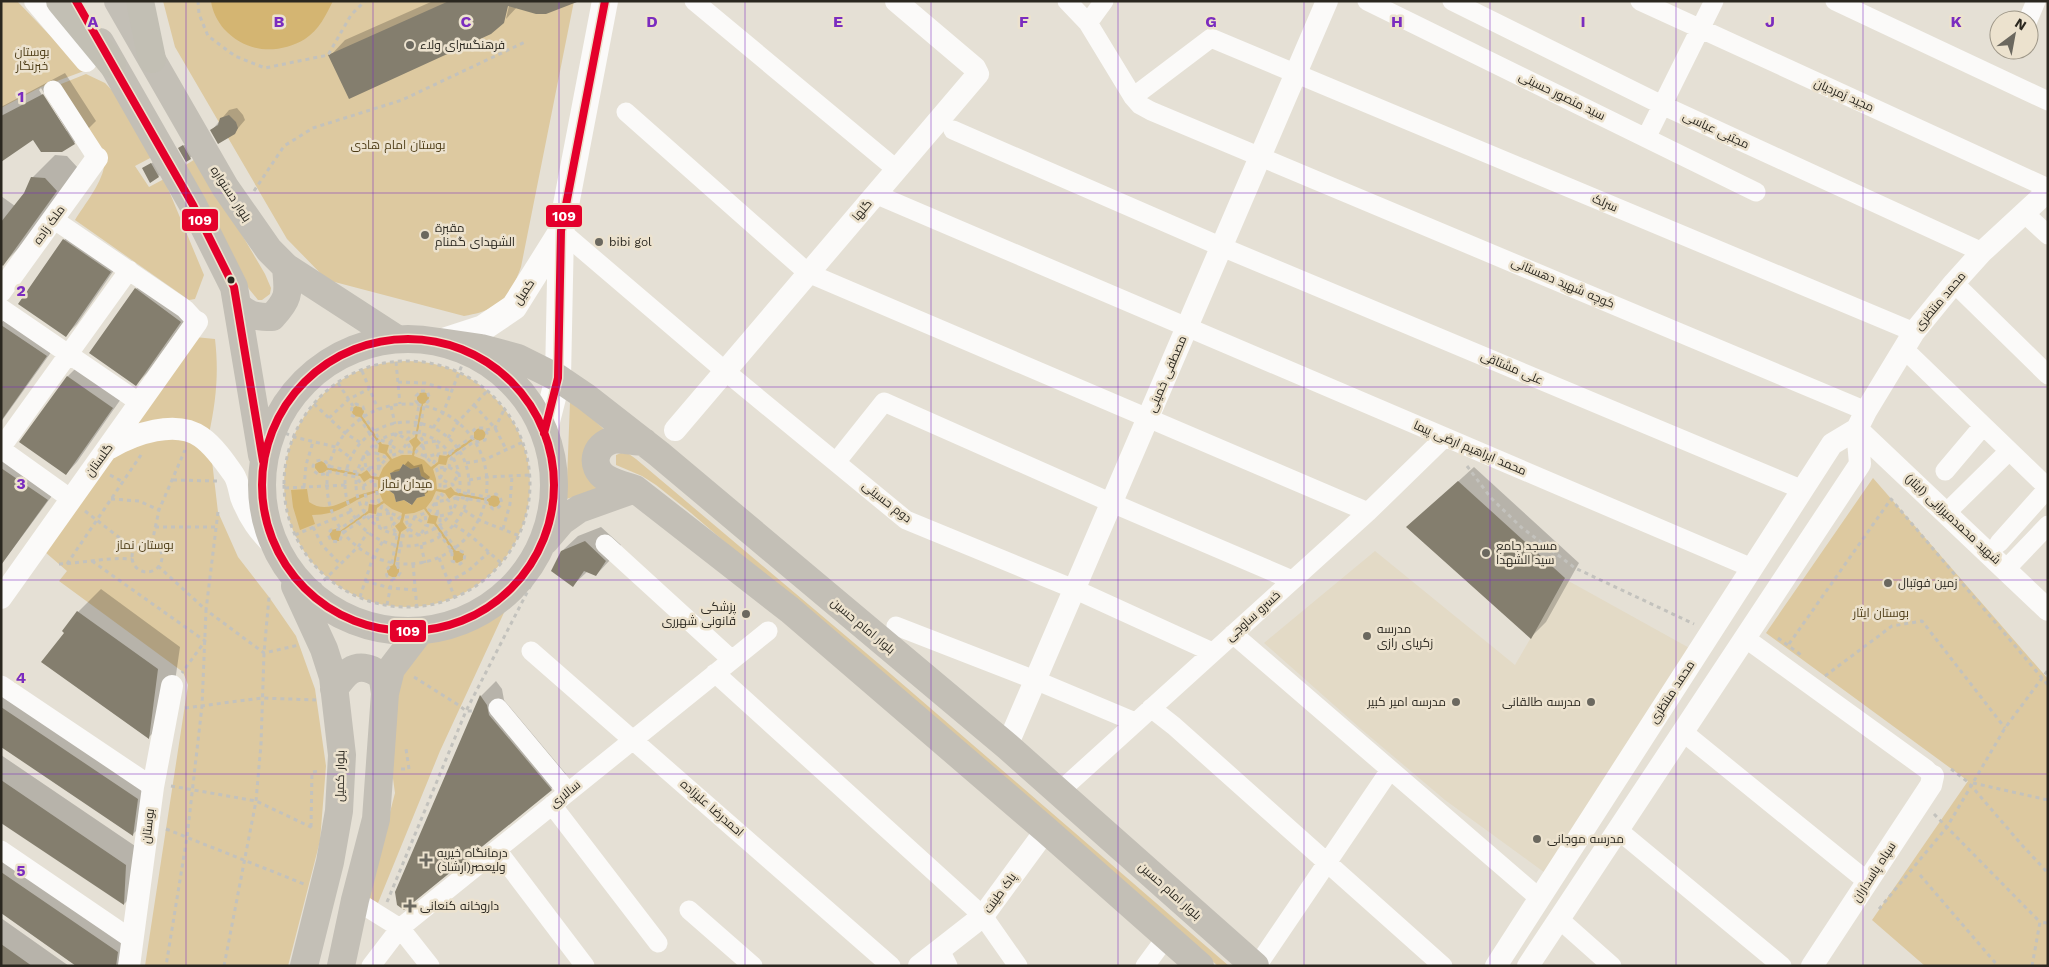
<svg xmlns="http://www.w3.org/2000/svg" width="2049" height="967" font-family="'Work Sans',Cairo,sans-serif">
<rect width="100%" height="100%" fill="#e5e0d5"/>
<path fill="#e3dac6" d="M1375,551L1515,665L1565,579L1693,650L1552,878L1445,800L1361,729L1264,643Z"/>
<path fill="#ddc9a0" d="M1,1H17L84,71L41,87L1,108Z
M163,1H574L521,267C509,300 498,310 464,316L327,280L287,239L175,47Z
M86,74L105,83L132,111L154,156L135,166L149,187L164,179L204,275L195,299L189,300L75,220C84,205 107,177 104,160L56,86Z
M197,158L265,274L271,288L270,294L262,300H258L249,289L184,166Z
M195,337L215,339C219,373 216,401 209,434L129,431Z
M284 484a123 123 0 1 1 246 0a123 123 0 1 1-246 0Z
M570,402L576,403L612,437H605L610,487L566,499L564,495L567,480Z
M192,438L212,461L218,512L238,557L269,597L296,636L315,689L326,766L320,841L288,966H145L188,685L183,672L59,581L67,571L45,552L76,504L124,445L141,440Z
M621,453L629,454L636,459L885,669L1229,966H1218L691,513L656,485L642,476L616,465V455Z
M1873,478L2048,679V966H1925L1872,920L1968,781L1766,633Z
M508,604L440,751L378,903L368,897L395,793L387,735L399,676L418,646L466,632Z"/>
<path fill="#d4b572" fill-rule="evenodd" d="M211,1H333C326,15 319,30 305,39C278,55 246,53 224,29C218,22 212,11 211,1Z
M424,392L428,394L429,398L427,402L423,404L417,438L421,443L416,448L414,456L424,460L431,467L438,462L439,455L446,456L474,437V432L477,429L481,428L486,433L484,439L479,441L475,439L448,458L446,465L439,464L433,469L436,479L437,489L445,490L451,487L455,492L488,499L491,496L496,495L499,498L500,502L498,506L494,507L489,505L488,501L454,495L449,499L445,493L436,491L432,500L426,508L431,515L438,516L436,523L456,551H460L464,554L463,560L457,563L453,561V552L434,524L427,523L429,516L424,509L414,513L405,514L403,522L407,528L401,532L395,565L399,569V573L396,577H392L388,575L387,571L389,567L393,565L399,532L395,526L400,522L402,513L392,509L384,503L377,508L376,514L369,513L341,532L339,541H334L329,537L331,530L336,529L340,531L368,511L369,504L376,505L383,501L379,492C352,497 344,515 312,515L315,524L300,530L293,507L291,490L307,489L309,502C326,514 342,502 359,495C365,493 372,491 378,490V480L370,478L364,482L360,476L327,470L323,473H319L315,468V464L321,461L325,463L327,467L361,474L367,470L371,476L379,477L383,468L390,460L385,454L378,452L379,445L360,417L354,416L352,412L353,408L356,406L363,408L364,412L362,416L382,444L389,445L387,452L392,459L402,455H412L413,447L409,441L415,437L421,404L417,401V396L420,393ZM403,464L411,469L419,467L421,476L428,480L423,488L425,496L417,498L411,505L404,500L396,502L394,494L387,489L392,481L390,473L399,471Z"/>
<path fill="#0003" fill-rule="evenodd" d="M433,1H508L503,20L330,56L345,40Z
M510,1H565L556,9L519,5L506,19Z
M65,73L96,121L74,143L34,138L1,161V107ZM41,88L67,131H64L39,90Z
M237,108L243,115L245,120L234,133L212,130L229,110Z
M187,143L194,155L190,158L180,148Z
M55,155L67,156L78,168L25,242L3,264L1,263V196L15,206L25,194L32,178Z
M155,161L162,173L159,176L144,168Z
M75,229L121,260L77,324L66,335L64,240Z
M147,278L192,310L147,373L136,384V289Z
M11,313L57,344L1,422V323Z
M79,365L123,396L77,462L66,474L21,442L68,376Z
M1,449L57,489L1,565Z
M408,461L414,466L422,464L424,472L430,477L426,483L428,492L424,495L393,482L391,473L395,470L402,468Z
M1474,467L1579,563L1546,622L1531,637L1408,527Z
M601,527L621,545L611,559L596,575L588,571L573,585L562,551L578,536Z
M101,589L180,647L170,716L148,738L64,631L78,612Z
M496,681L502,689L504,700L566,774L551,789L396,892L481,696Z
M1,682L152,783L148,819L133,834L1,746Z
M1,755L141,850L139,889L124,904L1,821Z
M1,846L132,937L130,966H78L1,912Z
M1,918L69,966H1Z"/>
<path fill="#847e6e" d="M449,1L577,2L546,14H536L508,6L504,23L491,34L349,99L328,55Z
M43,94L75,144L62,152H41L33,140L1,162V116Z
M229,115L236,122L238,128L235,134L218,144L210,130L218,125L220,118Z
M183,145L191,159L186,162L178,148Z
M151,163L159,177L150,183L142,168Z
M31,177L45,178L57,191L3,266L1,264V222L24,193Z
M63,239L111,272L66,337L18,304Z
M135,288L181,322L136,386L89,353Z
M1,325L47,356L1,421Z
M67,376L113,408L66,475L19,442Z
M403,464L411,469L419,467L421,476L428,480L423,488L425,496L417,498L412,505L404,500L396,502L394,494L387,489L392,481L390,473L399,471Z
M1,468L48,500L1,565Z
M1458,481L1565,578L1531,639L1406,527Z
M585,541L606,561L596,576L584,571L573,587L551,571L561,551Z
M77,611L158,669L149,739L41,662L64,633L62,631Z
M480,695L487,705L489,715L552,790L404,910L397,905L395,892Z
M1,707L138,799L133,836L1,747Z
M1,780L126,865L124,905L1,823Z
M1,872L118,952L116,966H76L1,913Z
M1,944L32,966H1Z"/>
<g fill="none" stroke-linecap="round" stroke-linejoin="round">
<path stroke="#c3c2bd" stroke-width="3" stroke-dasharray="4 4" stroke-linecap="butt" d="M198,1L199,14L208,36L235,56L265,68L328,55L351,15L365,1
M254,191L284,146L313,128L402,100L525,42
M284 484a123 123 0 1 1 246 0a123 123 0 1 1-246 0Z
M396,362L400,404
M362,371L378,409
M398,382L425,383L452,391
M338,383L353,406
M421,391H427L430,399L424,406L419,434L424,443L416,452L426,457L433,464L439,453H449L472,437V432L476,428H484L487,433L485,440L479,442L475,441L452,457L449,467L436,468L440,478V488L452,484L459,492L487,497L496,494L500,497L502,503L499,507L493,509L486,502L458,497L449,501L440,493L436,502L429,510L440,516V526L456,549L465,553L464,561L460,564L452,561V551L436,529L426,525L425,513L415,517H405L409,529L402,536L397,564L400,573L397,578L392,579L387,576L386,571L392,563L397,535L392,526L400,517L390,513L382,506L377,517L366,516L343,533L339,542L331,541L328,534L331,530L340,529L364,512L367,501L379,502L374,480L363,486L356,477L327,471L324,474L319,475L314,471L313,466L316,461L321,460L326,462L328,466L357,472L366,467L375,475L380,466L387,458L376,453V443L360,419L351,415L352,407L356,404L363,407L365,412L364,416L380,440L390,443L391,456L401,452H411L407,440L414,433L419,405L416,401V396Z
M327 484a80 80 0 1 1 160 0a80 80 0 1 1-160 0Z
M314,404L345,433L361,443
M474,405L495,428L506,449
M391,406L395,424
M329,418L349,399L369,389
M345 484a62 62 0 1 1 124 0a62 62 0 1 1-124 0Z
M433,428L443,413L462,365
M278,430L294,437L336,447L351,458
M486,430L495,428L504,410
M356 484a52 52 0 1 1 104 0a52 52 0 1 1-104 0Z
M448,438L458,422L487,391
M390,443L397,433L407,440
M424,443L436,441L439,453
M392,446L401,452L407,443
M423,446L426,457L437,454
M466,463L484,460L523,442
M1467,466L1491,498L1521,527L1575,568L1694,624
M366,467L363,455L376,453
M449,467L459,474L452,484
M369,468L380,466L377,455
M446,468L440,478L450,484
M110,475L123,482
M173,480L217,481
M469,480L487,477L530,475
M363,486L367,501
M304,487L306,465L313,442
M285,488L346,485
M111,499L139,501L159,510
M464,510L479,520L520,536
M85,511L134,549
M218,512L206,610L264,653L299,645
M438,514L436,502L446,500
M378,515L390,513L393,524
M440,516L452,513L449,501
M377,517L380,529L392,526
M454,525L470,535L501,563
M155,527H216
M313,527L322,545L340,564
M409,527L415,517L424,523
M409,529L420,536L426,525
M503,529L510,504L512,476
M295,535L352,511
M132 557a15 15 0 1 1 30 0a15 15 0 1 1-30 0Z
M152,543L159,510L185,450
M421,545L425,563
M439,558L455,598
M92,561L205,641L182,673
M59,564C84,563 107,557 132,559
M67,564L141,455
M413,564L417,609
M158,566L206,610L202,706L187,837L166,966
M365,581L390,588L415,590
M448,582L468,571L489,552
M318,586L358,547L368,532
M360,597L373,557L383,541
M387,605L392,579
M1778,638L1801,655
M1789,644L1891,499L2048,685
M1825,676L1892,626L1922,621L2005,728
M414,677L460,706L466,711H473
M185,708L262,698L316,700
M401,769H409L406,749
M1951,769L1968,782L2021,844L2048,873
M1973,783L2048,800
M171,786L256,801L315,829
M1934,814L2040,922
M311,827L312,772L320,771
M166,829L304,884
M1920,875L1998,966
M387,902L466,711L534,579L545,561
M1879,909L1947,827L2005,728L2048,670
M224,966L256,801L261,744L264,653L269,597
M2032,966L2040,922L2048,923"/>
<path stroke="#fbfaf9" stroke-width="19" d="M694,1L896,169
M1067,1L1088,23L1133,97L1140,105L1151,111L1866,411
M1367,1L1756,192
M1452,1L1662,105L1982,252
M1640,1L2048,188
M1835,1L2048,101
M2028,20L2036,1
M1088,23L1104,1
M53,90L97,158
M1133,97L1211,38L1914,332
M626,112L808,273L1368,512
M953,130L1222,247L1803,490
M1646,138L1714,1
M875,194L1752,568
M2024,213L2048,235
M53,219L185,309L197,322
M561,231L725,371L906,520L1074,589L1212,652
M1954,283L2048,375
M1,308L140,403
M1904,349L2048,488L1999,543
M1,448L129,270
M1,449L71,499
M837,461L884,402L1112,503L1292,580
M1945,471L1983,426
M1946,513L2009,451
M605,544L732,660
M2006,569L2048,525
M896,626L1035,680L1135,722
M1233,634L1539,898
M1745,638L1926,769L1933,776
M531,651L891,966
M715,673L983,916L1018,966
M1,685L153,787
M498,708L568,792
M1151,708L1174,726L1443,966
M1683,732L1868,882
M1059,792L1368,512L1445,437
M552,805L658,943
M1618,830L1782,966
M1,850L133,940
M497,850L585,966
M355,900L400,928L430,966
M689,910L753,966
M1559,919L1612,966
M940,950L948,966
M371,966L400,928L768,631
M1145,966L1167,936
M1257,966L1390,770"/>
<path stroke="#fbfaf9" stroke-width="22" d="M35,1L86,61
M1,291L97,158
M1857,429L2048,610
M675,430L978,74L975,68L896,1
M110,448C134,434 176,419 201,437C214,446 225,462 234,475C238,481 239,490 241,497C249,518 259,532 275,547
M1,598L197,322
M1007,746L1327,1
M129,966L153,787L172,686
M919,966L983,916L1046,830
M1496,966L1832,444L1857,429
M1528,966L1860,464L1857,429L1866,411L1914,332L1954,283L1982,252L2048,191
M1812,966L1931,785L1933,776"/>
<path stroke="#fbfaf9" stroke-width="26" d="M440,342L483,328L514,307L561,232
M544,433L558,378L561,231L605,1"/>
<path stroke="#c3bfb6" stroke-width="28" d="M118,1L225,187L269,250L286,267L397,339
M100,42L193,205L234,287L262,455
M237,305C248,316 257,317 272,317C291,297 288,292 286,267
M262 485a146 146 0 1 1 292 0a146 146 0 1 1-292 0Z
M440,342L481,348L518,358L558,378L586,397L659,454L1007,746L1255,966
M644,442C634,442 621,438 613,440C594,445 589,467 606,478C614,483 626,486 635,489L790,610L1046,830L1200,966
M545,541L562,521L579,509L635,489
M295,586L324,649L333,677L342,755L339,811L330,862L304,966
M334,689C344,675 353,662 372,670C376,672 380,674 382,677C384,682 384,689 385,693
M341,966L355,900L376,819L385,693L391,669L420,631"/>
<path stroke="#c2bfb4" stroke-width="28" d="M60,1L112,64
M140,1L152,59"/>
<g stroke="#ece2ce" stroke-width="11">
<path id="bus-1" d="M76,1L193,205L234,287L263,461
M262 485a146 146 0 1 1 292 0a146 146 0 1 1-292 0Z
M544,433L558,378L561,231L605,1"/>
</g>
<use href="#bus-1" stroke="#e4002b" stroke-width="8"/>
</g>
<path fill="none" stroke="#7b2cbf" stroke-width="1" stroke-opacity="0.55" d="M186,1V966M373,1V966M559,1V966M745,1V966M931,1V966M1118,1V966M1304,1V966M1490,1V966M1676,1V966M1863,1V966M1,193H2048M1,387H2048M1,580H2048M1,774H2048"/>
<g fill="#6b685f" stroke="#ece2ce" stroke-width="2">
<circle cx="410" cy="45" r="5"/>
<circle cx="425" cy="235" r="5"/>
<circle cx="599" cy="242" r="5"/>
<circle cx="1486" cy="553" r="5"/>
<circle cx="1888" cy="583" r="5"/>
<circle cx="746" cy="614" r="5"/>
<circle cx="1367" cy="636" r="5"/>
<circle cx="1456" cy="702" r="5"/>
<circle cx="1591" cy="702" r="5"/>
<circle cx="1537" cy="839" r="5"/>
<path d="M423.5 852.5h5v5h5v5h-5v5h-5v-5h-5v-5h5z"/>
<path d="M407.5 898.5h5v5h5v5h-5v5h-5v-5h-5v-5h5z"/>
</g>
<circle fill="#2a271f" stroke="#ece2ce" stroke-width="2" cx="231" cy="280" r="4.5"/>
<g text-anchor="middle" stroke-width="5" stroke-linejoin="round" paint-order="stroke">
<g font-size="12" fill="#2a271f" stroke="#ece2ce" text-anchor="start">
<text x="420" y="49">فرهنگسرای ولاء</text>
<text x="435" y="232">مقبرة<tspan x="435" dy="14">الشهدای گمنام</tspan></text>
<text x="609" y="246">bibi gol</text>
<text x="1496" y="550">مسجد جامع<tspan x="1496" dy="14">سید الشهدا</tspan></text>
<text x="1898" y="587">زمین فوتبال</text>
<text x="736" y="611" text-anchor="end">پزشکی<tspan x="736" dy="14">قانونی شهرری</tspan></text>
<text x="1377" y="633">مدرسه<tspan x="1377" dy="14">زکریای رازی</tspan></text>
<text x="1446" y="706" text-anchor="end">مدرسه امیر کبیر</text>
<text x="1581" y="706" text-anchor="end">مدرسه طالقانی</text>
<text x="1547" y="843">مدرسه موجانی</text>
<text x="437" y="857">درمانگاه خیریه<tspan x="437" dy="14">ولیعصر(ارشاد)</tspan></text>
<text x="420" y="910">داروخانه کنعانی</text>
</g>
<g font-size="12" fill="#4d3c16" stroke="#ece2ce">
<text x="32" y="56">بوستان<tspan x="32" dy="14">خبرنگار</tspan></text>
<text x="398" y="149">بوستان امام هادی</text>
<text x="407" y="488">میدان نماز</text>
<text x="145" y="549">بوستان نماز</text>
<text x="1881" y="617">بوستان ایثار</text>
</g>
<g font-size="12" fill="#2a271f" stroke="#ece2ce">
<text transform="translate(1844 95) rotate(24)" y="4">مجید زمردیان</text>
<text transform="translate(1562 96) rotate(26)" y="4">سید منصور حسینی</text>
<text transform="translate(1716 130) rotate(25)" y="4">مجتبی عباسی</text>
<text transform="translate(231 194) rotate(57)" y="4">بلوار دستواره</text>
<text transform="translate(1605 203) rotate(23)" y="4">سرلک</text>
<text transform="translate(862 210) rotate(-50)" y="4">گلها</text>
<text transform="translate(49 225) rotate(-54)" y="4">ملک زاده</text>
<text transform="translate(1563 283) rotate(23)" y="4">کوچه شهید دهستانی</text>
<text transform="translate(524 292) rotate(-57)" y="4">کمیل</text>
<text transform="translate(1940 301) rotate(-50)" y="4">محمد منتظری</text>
<text transform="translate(1512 368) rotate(23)" y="4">علی مشتاقی</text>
<text transform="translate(1167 374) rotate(-67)" y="4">مصطفی خمینی</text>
<text transform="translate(1470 448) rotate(23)" y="4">محمد ابراهیم ارضی پیما</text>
<text transform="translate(99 460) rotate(-54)" y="4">گلستان</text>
<text transform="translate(887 502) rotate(38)" y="4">دوم حسینی</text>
<text transform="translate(1953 519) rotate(43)" y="4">شهید محمدمیرزایی (ایثار)</text>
<text transform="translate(1253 616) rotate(-42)" y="4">خسرو ساوجی</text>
<text transform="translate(863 626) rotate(40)" y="4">بلوار امام حسین</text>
<text transform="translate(1672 692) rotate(-57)" y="4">محمد منتظری</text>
<text transform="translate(340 776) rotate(-89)" y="4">بلوار کمیل</text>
<text transform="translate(565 794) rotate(-39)" y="4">سالاری</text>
<text transform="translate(712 808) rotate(41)" y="4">احمدرضا علیزاده</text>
<text transform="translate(148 826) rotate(-83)" y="4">بوستان</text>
<text transform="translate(1874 872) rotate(-57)" y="4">سپاه پاسداران</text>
<text transform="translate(1170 891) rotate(42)" y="4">بلوار امام حسین</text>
<text transform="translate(1000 893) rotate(-54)" y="4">پاک طینت</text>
</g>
</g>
<g font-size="16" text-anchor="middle" font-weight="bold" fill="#7b2cbf" stroke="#ece2ce" stroke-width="5" stroke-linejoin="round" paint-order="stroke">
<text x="93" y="27">A</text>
<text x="279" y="27">B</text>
<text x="466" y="27">C</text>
<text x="652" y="27">D</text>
<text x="838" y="27">E</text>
<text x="1024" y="27">F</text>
<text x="1211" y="27">G</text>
<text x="1397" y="27">H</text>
<text x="1583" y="27">I</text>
<text x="1770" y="27">J</text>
<text x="1956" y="27">K</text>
<text x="21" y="102">1</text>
<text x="21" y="296">2</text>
<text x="21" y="489">3</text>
<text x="21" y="683">4</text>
<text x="21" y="876">5</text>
</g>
<g stroke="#ece2ce" stroke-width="2">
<rect x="545" y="204" width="38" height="24" rx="5" fill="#e4002b"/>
<rect x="181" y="208" width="38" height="24" rx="5" fill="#e4002b"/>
<rect x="389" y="619" width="38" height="24" rx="5" fill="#e4002b"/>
</g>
<g font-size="14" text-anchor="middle" font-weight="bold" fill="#fff">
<text x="564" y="221">109</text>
<text x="200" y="225">109</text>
<text x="408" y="636">109</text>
</g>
<rect width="2049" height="967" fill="none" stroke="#2a271f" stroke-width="5"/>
<g transform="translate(2014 35) rotate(32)"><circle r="24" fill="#ece2ce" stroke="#9e9788"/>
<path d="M0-4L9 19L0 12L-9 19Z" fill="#6b685f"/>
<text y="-8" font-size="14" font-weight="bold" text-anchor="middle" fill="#2a271f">N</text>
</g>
</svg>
